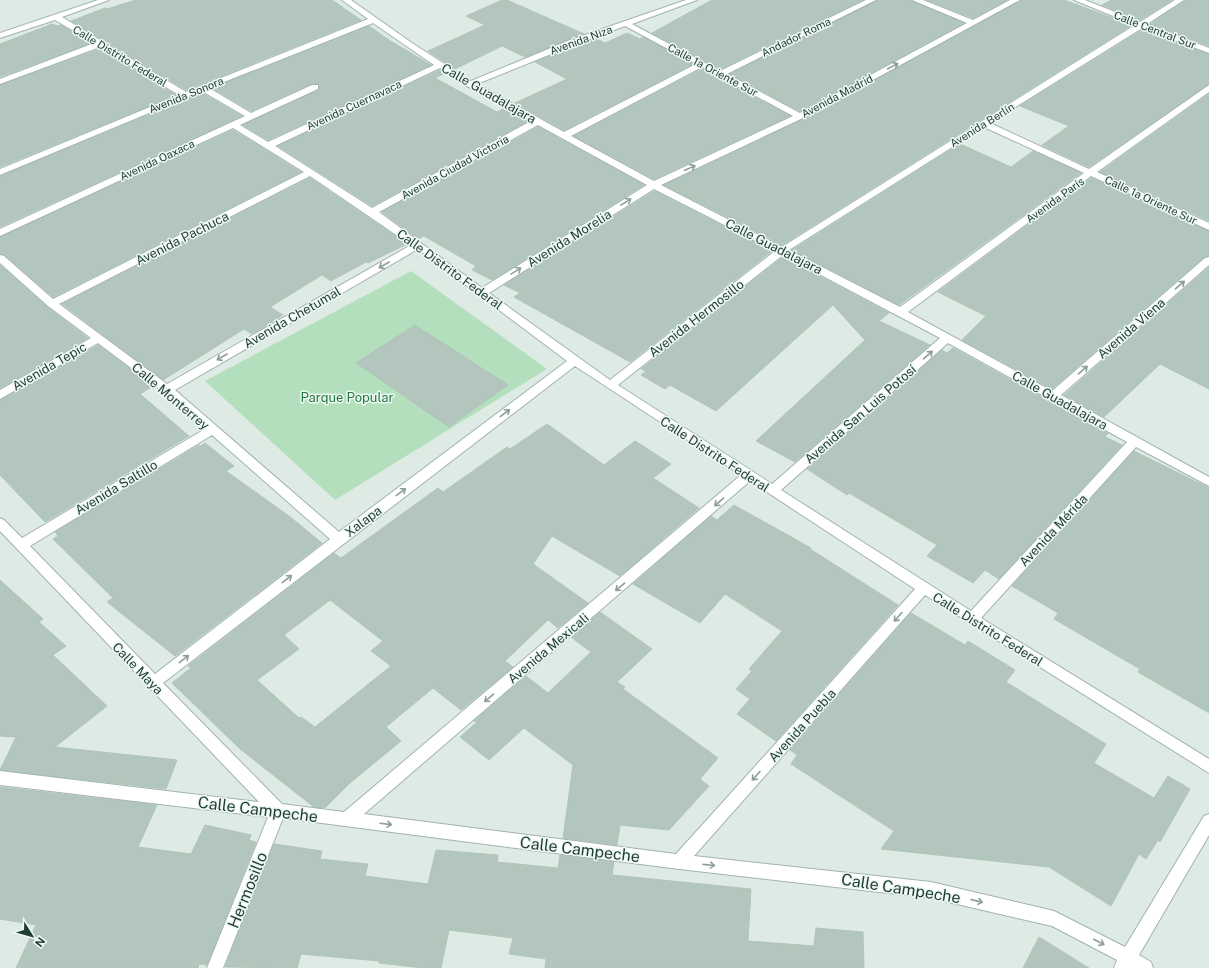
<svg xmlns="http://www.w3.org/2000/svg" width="1209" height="968" font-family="'Public Sans',sans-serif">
<rect width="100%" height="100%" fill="#deebe5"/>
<path fill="#b4dfbd" d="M411,271L547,369L335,500L205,381Z"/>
<path fill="#b3c6bd" stroke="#b0c5bb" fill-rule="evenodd" d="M136,0H332L361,20L186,90L71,21L105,8L107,9Z
M502,0H507L584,34L525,57L502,46L455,69L428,51L485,25L466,16Z
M712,0H863L720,69L652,33Z
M877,0H911L964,23L800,111L730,74Z
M927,0H1007L973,18Z
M1021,0H1064L1132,25L782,245L664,185L804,119Z
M1111,0H1172L1140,20L1102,5Z
M1185,0H1209V46L1150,24Z
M52,24L57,26L61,25L91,43L0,77V44Z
M369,26L389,40L431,65L268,140L243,125L319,90V84H311L251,111L212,88Z
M1142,30L1209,54V84L1089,167L1042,145L1069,126L1020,106Z
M627,33L640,39L643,37L693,64L564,130L515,103L567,79L535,62L595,38L605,43Z
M100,49L176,95L0,167V85Z
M702,69L790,116L654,179L574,136Z
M440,70L445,73L435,78L497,112L505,108L528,121L372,206L278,146Z
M202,93L242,116L0,227V176Z
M1209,94V221L1100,172Z
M538,127L644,185L492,280L472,270L476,266L424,236L418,239L382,212Z
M233,130L301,172L53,297L5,255L0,254V237Z
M960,144L1011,167L1033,151L1081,173L899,305L792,250Z
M310,178L407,244L368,263L366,262L331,281L322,275L270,307L283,315L252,334L244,329L163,380L62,304Z
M1091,178L1209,231V256L1204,257L1052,389L962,340L986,316L938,292Z
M654,191L772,251L630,362L514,297L520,293L504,285Z
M783,257L889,313L879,321L930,345L795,462L756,441L865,340L833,305L716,411L670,385L665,389L641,375L646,371L641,369Z
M0,265L47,307L88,338L0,388Z
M1209,267V389L1160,364L1104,417L1064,395Z
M415,325L508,385L449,427L356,363Z
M98,345L153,386L140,394L189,436L45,522L0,475V400Z
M953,348L1108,433L1105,437L1122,445L999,579L985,570L973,583L927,556L937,545L849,493L847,495L807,469L942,350L947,353Z
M547,424L604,465L635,441L671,464L653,478L699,508L620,576L552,536L533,564L588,603L558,628L548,620L505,661L513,667L461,710L433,688L386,727L401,741L350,783L325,808L314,807L240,749L172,683L191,668L188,666L334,553L341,558L438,488L443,492L507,447L510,449ZM330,600L383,641L371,651L391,666L315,727L301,717L299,718L257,680L299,649L284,635Z
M205,443L234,466L226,471L289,516L322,543L175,656L107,602L113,598L53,539L58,536L55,532L199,445L201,446Z
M1134,451L1209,488V713L1138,672L1140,669L1054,619L1058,613L1012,586Z
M734,505L811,548L810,549L898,605L776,741L737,714L750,699L736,689L752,671L749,669L782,631L725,594L700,623L633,584L711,516L717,520Z
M0,580L43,619L39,622L66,646L53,655L107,706L55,747L177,760L166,789L0,770L16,737L0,736Z
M600,612L652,649L617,682L625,687L623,689L718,758L700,779L709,786L669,830L620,825L617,845L563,838L573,765L524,728L489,760L460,737L477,722L474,721L526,676L548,693L591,652L571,637Z
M911,613L965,645L968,641L1015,670L1006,682L1106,744L1094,763L1154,798L1168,776L1190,789L1160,842L1158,840L1146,859L1139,854L1111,906L1049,867L881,849L894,831L791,764L797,755L790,750Z
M0,787L157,805L138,847L191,854L205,825L251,835L249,840L256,842L207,965L199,964L198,968H16L36,925L0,919Z
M274,844L322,851L320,859L368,864L365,876L428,884L436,850L498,855L497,862L558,868L560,855L614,862L612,875L751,889L748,941L814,946L816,928L863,932L864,968H545L546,959L509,954L513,938L449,930L441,968H423L379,963V961L301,954L297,968L225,967Z
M1039,937L1089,968H1023Z"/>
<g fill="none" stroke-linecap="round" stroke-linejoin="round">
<g stroke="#a1b3ac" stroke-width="2">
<path id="street" d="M98,0H109L62,17L186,92L368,19L342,0H351L412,43L471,81L570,40L686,0H697L632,24L720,71L866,0H876L727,74L800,113L967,23L912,0H923L973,20L1010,0H1020L803,118L661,185L782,247L1135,25L1074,0H1085L1140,22L1175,0H1184L1147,24L1209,48V53L1142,28L990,123L1089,169L1209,85V92L1097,172L1209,223V230L1091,176L908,312L1052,391L1205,258L1209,257V265L1061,395L1209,477V486L1136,447L981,618L1209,759V773L925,595L694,856L931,882L1054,911L1125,947L1204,816L1209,814V835L1139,955L1151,962L1153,968H1114L1117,960L1052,926L931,898L679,869L283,818L223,968H207L268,817L0,785V771L259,802L0,531V518L4,520L22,538L205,429L163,392L98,343L0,399V390L91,338L48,306L0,263V255L4,256L53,299L304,172L233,128L0,236V229L245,116L202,91L0,175V169L179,95L100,47L0,84V79L94,43L55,20L0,38V33ZM373,23L434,65L268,142L240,125L318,89V85H312L251,113L209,88ZM625,26L696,64L564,132L477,84L576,44ZM702,67L793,116L654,181L571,136ZM440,68L467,86L531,121L372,208L275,146ZM538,125L647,185L482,288L379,212ZM984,127L1084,173L900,307L789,250ZM310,176L411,245L167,384L59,304ZM654,189L775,251L610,380L489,293ZM418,249L567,361L339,532L175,390ZM783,255L940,338L772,484L618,385ZM948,343L1127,442L971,611L781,490ZM575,366L741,475L344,812L282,804L163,683ZM212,435L330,539L155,674L30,546ZM750,481L915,589L676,854L364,814Z"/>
</g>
<use href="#street" fill="#fff" fill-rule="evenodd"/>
</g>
<defs><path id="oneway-shaft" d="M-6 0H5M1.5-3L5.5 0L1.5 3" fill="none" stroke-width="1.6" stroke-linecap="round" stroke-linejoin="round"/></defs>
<g stroke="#8e9e99">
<use href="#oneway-shaft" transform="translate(893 66) rotate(-28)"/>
<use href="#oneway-shaft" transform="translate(690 168) rotate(-25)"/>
<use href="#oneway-shaft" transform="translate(626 202) rotate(-32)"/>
<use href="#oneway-shaft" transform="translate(384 265) rotate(150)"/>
<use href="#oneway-shaft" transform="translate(516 271) rotate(-32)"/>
<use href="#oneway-shaft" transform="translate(1180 285) rotate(-41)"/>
<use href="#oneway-shaft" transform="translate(928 355) rotate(-41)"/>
<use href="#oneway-shaft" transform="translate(222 357) rotate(150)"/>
<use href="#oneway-shaft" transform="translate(1083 370) rotate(-41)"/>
<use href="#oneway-shaft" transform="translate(505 413) rotate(-37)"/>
<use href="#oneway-shaft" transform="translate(401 492) rotate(-37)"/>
<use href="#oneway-shaft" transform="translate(719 502) rotate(139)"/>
<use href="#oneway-shaft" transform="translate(287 579) rotate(-38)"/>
<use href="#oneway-shaft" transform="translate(620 587) rotate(140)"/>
<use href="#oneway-shaft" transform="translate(898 617) rotate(132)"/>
<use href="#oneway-shaft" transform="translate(184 659) rotate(-38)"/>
<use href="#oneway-shaft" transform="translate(489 698) rotate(140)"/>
<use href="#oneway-shaft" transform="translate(756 776) rotate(132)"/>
<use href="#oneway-shaft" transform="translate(386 824) rotate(7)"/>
<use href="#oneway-shaft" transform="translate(709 865) rotate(6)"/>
<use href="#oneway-shaft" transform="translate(977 901) rotate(13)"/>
<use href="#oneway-shaft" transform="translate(1099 942) rotate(27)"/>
</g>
<g text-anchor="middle" stroke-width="3" stroke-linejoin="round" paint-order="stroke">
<g font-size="11" fill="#1e3d33" stroke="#eef8f3">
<text transform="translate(1155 30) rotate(21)" y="4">Calle Central Sur</text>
<text transform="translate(796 37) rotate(-26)" y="4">Andador Roma</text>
<text transform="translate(581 40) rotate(-20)" y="4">Avenida Niza</text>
<text transform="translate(120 56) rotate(31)" y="4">Calle Distrito Federal</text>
<text transform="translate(713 70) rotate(28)" y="4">Calle 1a Oriente Sur</text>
<text transform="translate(186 95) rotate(-22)" y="4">Avenida Sonora</text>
<text transform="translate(837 96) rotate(-28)" y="4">Avenida Madrid</text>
<text transform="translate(354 105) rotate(-25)" y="4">Avenida Cuernavaca</text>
<text transform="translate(982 125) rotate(-32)" y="4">Avenida Berlín</text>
<text transform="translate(157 160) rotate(-25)" y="4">Avenida Oaxaca</text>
<text transform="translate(455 167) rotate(-29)" y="4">Avenida Ciudad Victoria</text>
<text transform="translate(1055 200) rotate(-36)" y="4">Avenida París</text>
<text transform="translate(1151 200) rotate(25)" y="4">Calle 1a Oriente Sur</text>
</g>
<g font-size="13" fill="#1e3d33" stroke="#eef8f3">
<text transform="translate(489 93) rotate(30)" y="5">Calle Guadalajara</text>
<text transform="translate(182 238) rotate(-27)" y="5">Avenida Pachuca</text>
<text transform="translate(569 238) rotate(-32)" y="5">Avenida Morelia</text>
<text transform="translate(774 246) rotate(27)" y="5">Calle Guadalajara</text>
<text transform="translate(450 269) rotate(36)" y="5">Calle Distrito Federal</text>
<text transform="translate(292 317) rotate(-30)" y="5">Avenida Chetumal</text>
<text transform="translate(696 318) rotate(-38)" y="5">Avenida Hermosillo</text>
<text transform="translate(1131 328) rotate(-41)" y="5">Avenida Viena</text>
<text transform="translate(49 366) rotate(-30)" y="5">Avenida Tepic</text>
<text transform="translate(171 396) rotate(40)" y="5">Calle Monterrey</text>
<text transform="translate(1060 400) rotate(29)" y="5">Calle Guadalajara</text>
<text transform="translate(860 414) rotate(-41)" y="5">Avenida San Luis Potosí</text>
<text transform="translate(715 454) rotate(33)" y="5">Calle Distrito Federal</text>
<text transform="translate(116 487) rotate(-31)" y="5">Avenida Saltillo</text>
<text transform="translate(363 521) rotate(-37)" y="5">Xalapa</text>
<text transform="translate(1053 530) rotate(-47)" y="5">Avenida Mérida</text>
<text transform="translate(988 629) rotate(32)" y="5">Calle Distrito Federal</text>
<text transform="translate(548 648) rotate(-40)" y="5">Avenida Mexicali</text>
<text transform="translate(138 668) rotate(46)" y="5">Calle Maya</text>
<text transform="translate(802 725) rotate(-48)" y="5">Avenida Puebla</text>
</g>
<g font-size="13" fill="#247740" stroke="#eef8f3">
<text x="347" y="402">Parque Popular</text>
</g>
<g font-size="16" fill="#1e3d33" stroke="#eef8f3">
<text transform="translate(258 809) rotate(7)" y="6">Calle Campeche</text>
<text transform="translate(580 849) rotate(7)" y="6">Calle Campeche</text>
<text transform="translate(901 888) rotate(9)" y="6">Calle Campeche</text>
<text transform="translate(247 890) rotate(-68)" y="6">Hermosillo</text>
</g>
</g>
<g transform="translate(32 936) rotate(127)" stroke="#eef8f3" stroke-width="3" paint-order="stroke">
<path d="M0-3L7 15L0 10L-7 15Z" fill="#1e3d33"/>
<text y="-6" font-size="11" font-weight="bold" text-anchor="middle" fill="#1e3d33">N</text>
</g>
</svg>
